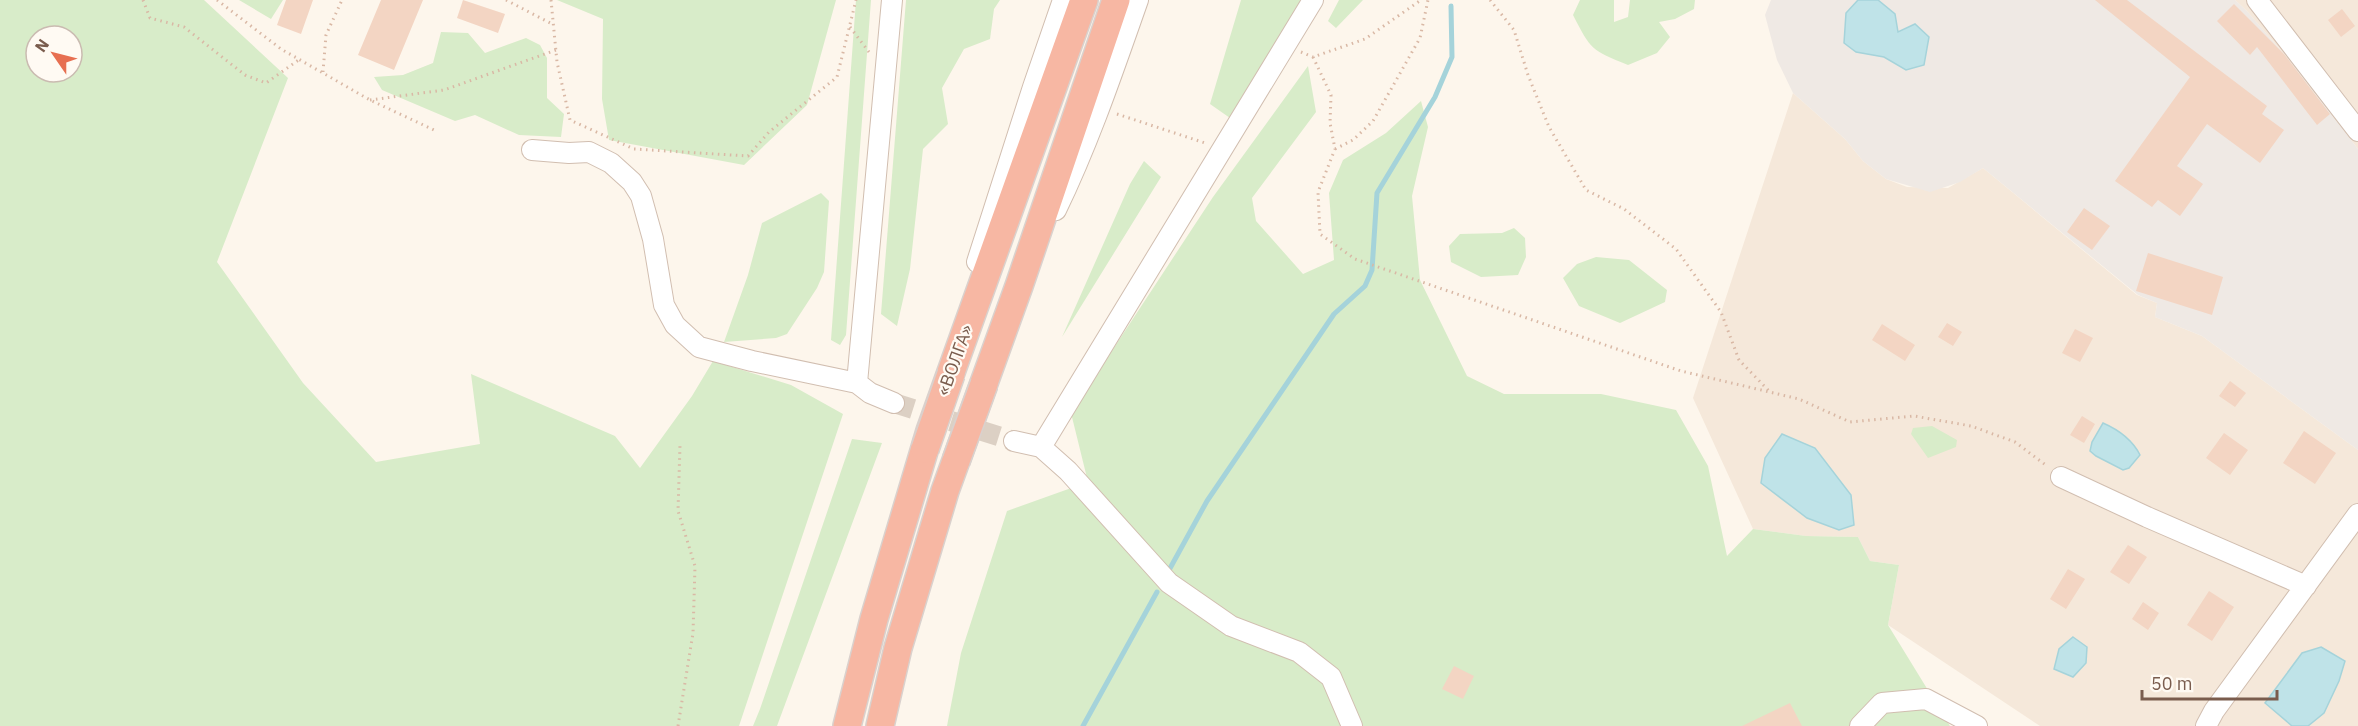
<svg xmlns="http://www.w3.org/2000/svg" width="2358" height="726" font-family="'IBM Plex Sans',sans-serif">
<rect width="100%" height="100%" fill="#fdf6ec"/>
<path fill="#f5e8da" d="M2235,0H2358V149L2284,54L2247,11Z
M1793,93L1845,139L1863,161L1886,179L1907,187L1948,188L1983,168L2137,295L2157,303L2155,317L2202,336L2358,450V726H2040L1888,625L1899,565L1870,561L1858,537L1806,536L1753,529L1693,398Z"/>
<path fill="#efe9e4" d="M1771,0H2235L2247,11L2284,54L2358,149V450L2202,336L2155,317L2157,303L2138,295L1983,168L1960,182L1930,192L1886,179L1863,161L1845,139L1793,93L1777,60L1765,15Z"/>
<path fill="#d8ecc9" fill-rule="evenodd" d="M0,0H204L288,78L217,262L303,383L376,462L480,444L471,374L615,436L640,468L692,396L713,361L791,385L843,414L739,726H0ZM36,36H72V72H36Z
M239,0H283L271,19Z
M557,0H836L807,105L744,165L609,140L602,99L603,19Z
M856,0H871L846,335L840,345L831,340Z
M906,0H1000L994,9L990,39L964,49L942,88L948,124L923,149L910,269L897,326L881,314Z
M1241,0H1302L1230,118L1210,104Z
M1339,0H1363L1336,28L1328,21Z
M1580,0H1614V22L1628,17L1630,0H1695L1694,9L1675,19L1659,22L1670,37L1657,53L1628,65C1591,50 1591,50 1573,15Z
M441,32L468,33L485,53L526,38L540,45L547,58V98L564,114L561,137L519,135L475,115L455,121L382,90L374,77L403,75L433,63Z
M1308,66L1316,112L1252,198L1256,221L1303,274L1334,260L1329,193L1343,160L1386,133L1421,101L1428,127L1412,196L1420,280L1467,376L1504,394H1601L1676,410L1708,466L1727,556L1753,529L1806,536L1858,537L1870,561L1899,565L1888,625L1950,726H947L961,653L1007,511L1088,482L1071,413L1213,197Z
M1144,161L1161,177L1062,337L1130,184Z
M821,193L829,201L824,272L817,288L787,334L776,338L724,342L748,275L762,223Z
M1514,228L1525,238L1526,257L1518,275L1481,277L1451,262L1449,246L1460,234L1502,233Z
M1596,257L1629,260L1667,290L1665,302L1620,323L1579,306L1563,278L1577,264Z
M1932,426L1957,440L1956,447L1928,458L1911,434L1913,428Z
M852,439L882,443L777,726H753L760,709Z"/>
<path fill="#bfe3e8" stroke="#a5d3da" stroke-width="1.5" d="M1858,0H1878L1895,14L1898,32L1915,24L1929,37L1924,65L1906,70L1884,57L1856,52L1844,43L1846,13Z
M2103,423C2119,430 2132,439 2140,455L2129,468L2123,470L2096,456L2090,451L2092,442Z
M1782,434L1815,448L1851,495L1854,525L1839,530L1807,518L1761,483L1765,458Z
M2073,637L2087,647L2086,663L2073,677L2054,669L2059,649Z
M2321,647L2345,661L2339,681L2324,713L2308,726H2292L2265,703L2302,653Z"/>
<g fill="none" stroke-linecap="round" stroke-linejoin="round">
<path stroke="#a5d3da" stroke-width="5" d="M1168,572L1207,501L1334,314L1365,286L1372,270L1377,193L1435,97L1452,57L1451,6
M1083,726L1157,592"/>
</g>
<path fill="#f3d5c3" d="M286,0H313L301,34L277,25Z
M381,0H423L394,70L358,55Z
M463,0L505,14L498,33L457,18Z
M2095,0H2127L2267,106L2262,114L2284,130L2260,163L2207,124L2177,166L2203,184L2180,216L2158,200L2152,207L2115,181L2190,77Z
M2234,4L2284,54L2330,114L2317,125L2257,47L2250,55L2217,21Z
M2342,9L2355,26L2341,37L2328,20Z
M2084,208L2110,226L2092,250L2067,232Z
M2148,253L2223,277L2212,315L2136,291Z
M1947,323L1962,332L1953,346L1938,337Z
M1882,324L1915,345L1905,361L1872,340Z
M2075,329L2093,338L2080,362L2062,353Z
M2230,381L2246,393L2235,407L2219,396Z
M2082,416L2095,424L2084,443L2070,435Z
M2304,431L2336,453L2315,484L2283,463Z
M2224,433L2248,450L2230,475L2206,458Z
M2128,545L2147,557L2129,584L2110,572Z
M2068,569L2085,579L2066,609L2050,599Z
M2209,591L2234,607L2212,641L2187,625Z
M2143,602L2159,613L2148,630L2132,619Z
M1454,666L1474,676L1463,699L1442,689Z
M1790,703L1802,726H1742Z"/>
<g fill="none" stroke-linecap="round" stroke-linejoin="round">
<path stroke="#dcd0c4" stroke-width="20" stroke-dasharray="20 10" stroke-linecap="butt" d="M894,403L1014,441"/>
<g stroke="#d1beb0" stroke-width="22">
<path id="minor" d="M892,0L857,383L870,393L894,403
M2257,0L2358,131
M532,150L569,153L589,152L611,163L632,182L641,196L653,239L664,305L675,325L699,347L752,361L857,383
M1056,210C1089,142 1113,71 1138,0
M977,262L1033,87L1063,0
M1014,441L1041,447L1313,0
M1041,447L1068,471L1169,583L1231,626L1299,652L1331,677L1352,726
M2061,477L2147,517L2306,586
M1860,726L1882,703L1926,699L1977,726
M2206,726L2214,711L2358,514"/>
</g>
<g stroke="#dad1cd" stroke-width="30">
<path id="highway" d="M847,726L874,619L930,431L1084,0
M880,726L898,648L945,491L1019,286L1116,0"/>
</g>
<path stroke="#d9b8a5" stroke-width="3" stroke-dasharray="1.5 4.5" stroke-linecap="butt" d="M143,0L150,18L184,27L245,75L266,83L300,59
M217,0L281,49L370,100L434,130
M506,0L554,25
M551,0L557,62L570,120L634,149L748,156L769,132L837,77L856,0
M1490,0L1514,30L1528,75L1549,127L1586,190L1624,209L1676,249L1721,312L1739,360L1770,392
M850,27L869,52
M1301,52L1313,57L1365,39L1421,0
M1313,57L1331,95L1330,123L1335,149L1318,192L1320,234L1355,259L1681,371L1799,399L1850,422L1914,416L1971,426L2015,442L2047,466
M323,72L326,35L342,0
M370,100L444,90L556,50
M1117,114L1205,143
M1335,149L1353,140L1373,121L1420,38L1428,0
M678,726L693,633L695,566L678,511L680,445"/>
<use href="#minor" stroke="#fff" stroke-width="20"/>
<use href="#highway" stroke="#f7b7a3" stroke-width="27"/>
<g stroke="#dad1cd" stroke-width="30" stroke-linecap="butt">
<path id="highway-bridge" d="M925,449L951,374
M956,461L984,384"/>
</g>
<use href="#highway-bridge" stroke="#f7b7a3" stroke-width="27"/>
</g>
<g text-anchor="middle" stroke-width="4.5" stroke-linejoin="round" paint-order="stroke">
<g font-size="18" fill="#7a5c4d" stroke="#fffaf3">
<text transform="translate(955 360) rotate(-70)" y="6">«ВОЛГА»</text>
</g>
</g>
<g transform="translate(54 54) rotate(305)"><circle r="28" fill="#fffaf3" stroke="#cabbb1" stroke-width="1.5"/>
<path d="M0-4.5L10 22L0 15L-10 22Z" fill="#e76f51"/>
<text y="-9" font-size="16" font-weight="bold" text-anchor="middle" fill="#7a5c4d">N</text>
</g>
<path d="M2142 690v9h135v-9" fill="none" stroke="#7a5c4d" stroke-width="3"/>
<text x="2151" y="690" font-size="18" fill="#7a5c4d" stroke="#fffaf3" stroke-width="4.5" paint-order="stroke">50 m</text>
</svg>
